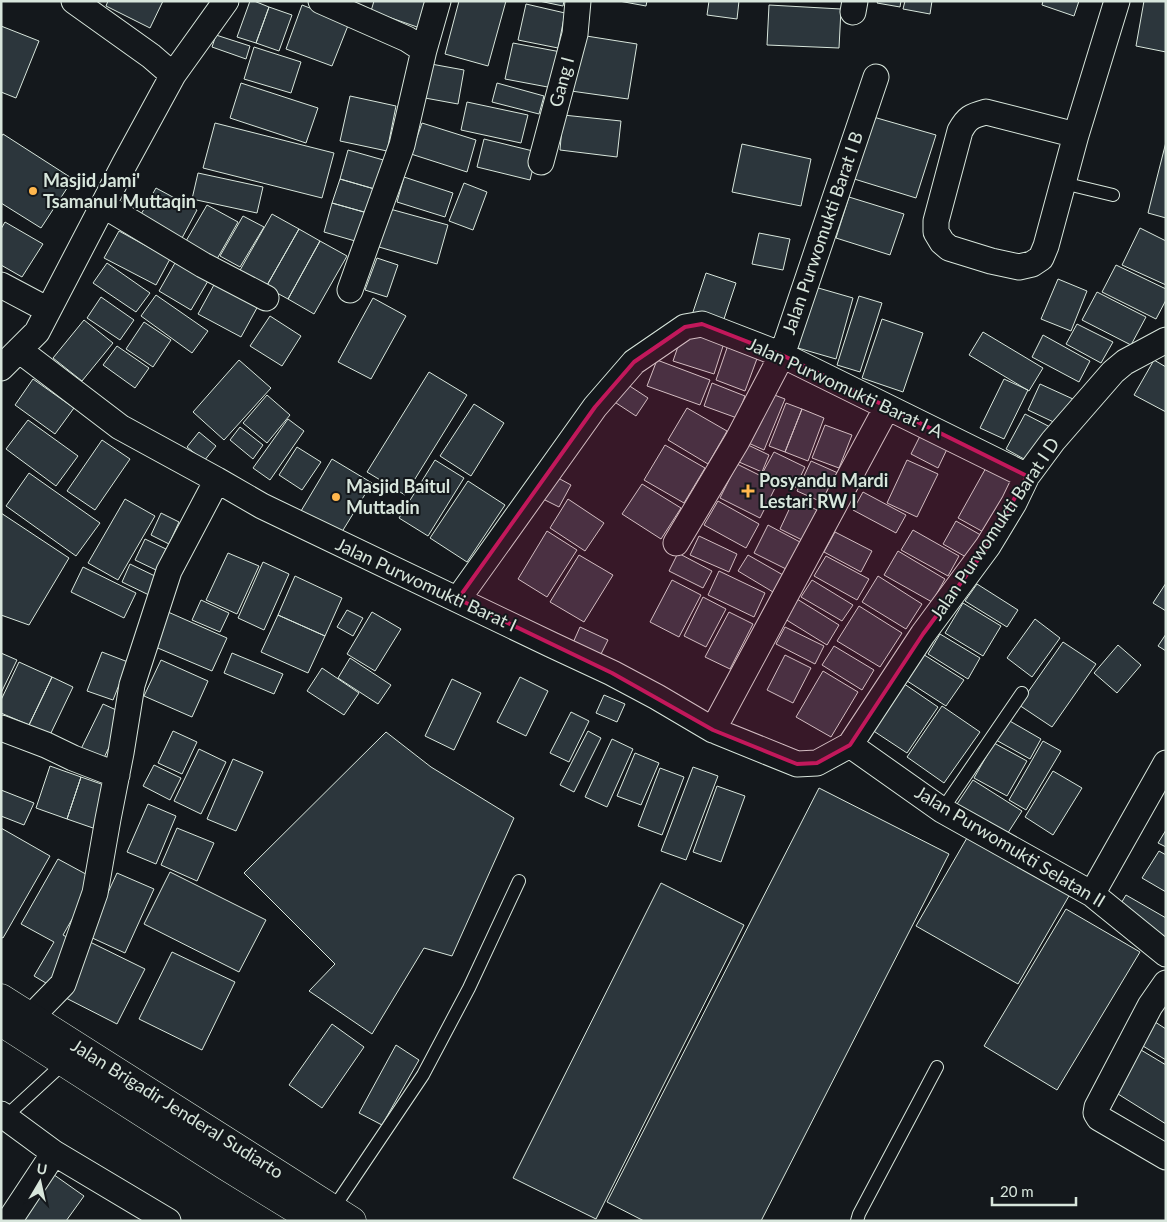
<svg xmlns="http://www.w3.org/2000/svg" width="1167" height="1222" font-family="Lato,sans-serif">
<rect width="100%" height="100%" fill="#14181c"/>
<path fill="#2c363c" stroke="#d8e6dc" d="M108,1H163L150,28L106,6Z
M250,1H254L269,7L256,43L237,37Z
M374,1H429L420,28L371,11Z
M459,1H506L488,66L445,54Z
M539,1H564L563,6Z
M619,1H647L646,6Z
M709,1H739L737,19L707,15Z
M878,1H901L900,7L877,3Z
M905,1H932L930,14L903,9Z
M1043,1H1079L1074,16L1042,5Z
M1144,1H1166V52L1136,46Z
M526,4L565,13L558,48L518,40Z
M302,5L349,23L332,66L286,49Z
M769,5L841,9L839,48L767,45Z
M269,7L292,15L279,51L256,43Z
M1,26L39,41L16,98L1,92Z
M216,35L250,46L246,59L212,47Z
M580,35L637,44L628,99L571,91Z
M513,43L561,52L553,88L505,79Z
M254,47L301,62L291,93L244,79Z
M431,64L464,70L458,104L425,98Z
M241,83L318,108L306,143L230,118Z
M497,83L544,96L539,114L492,102Z
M350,96L396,106L387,151L340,141Z
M467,102L528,115L521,143L461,130Z
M563,115L621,121L617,157L560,150Z
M870,116L936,135L916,198L851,178Z
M215,123L334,153L322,198L203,168Z
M422,123L476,140L467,172L411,154Z
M3,134L73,179L41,228L1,203V137Z
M484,139L537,152L530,180L477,167Z
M1166,142V218L1148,213Z
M742,144L811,159L801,206L732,192Z
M348,150L387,161L378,190L340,179Z
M198,173L263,187L257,213L192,199Z
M404,177L453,193L445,217L397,202Z
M340,179L378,190L371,214L332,203Z
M464,183L487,192L473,230L449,221Z
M156,188L197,210L182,238L140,216Z
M849,197L904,214L890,255L836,238Z
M332,203L371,214L362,243L324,232Z
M207,205L238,222L217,259L186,241Z
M390,209L448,225L437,264L379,247Z
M272,214L299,229L266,287L239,272Z
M243,216L264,227L240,267L220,256Z
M5,222L43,244L22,277L1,265V229Z
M1140,228L1166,241V285L1122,265Z
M299,229L320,241L288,299L266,287Z
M119,231L170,259L156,285L104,258Z
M759,233L790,239L783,270L752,264Z
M320,241L347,256L314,314L288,299Z
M377,258L398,265L387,297L365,290Z
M107,263L150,293L136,312L93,283Z
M175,263L208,281L191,310L159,291Z
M1116,265L1166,289V300L1156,319L1102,292Z
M706,273L736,283L722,325L692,315Z
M1058,279L1087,291L1071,331L1041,319Z
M215,283L258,306L241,337L198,314Z
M808,285L853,298L836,359L791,346Z
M1097,292L1146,317L1131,345L1082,320Z
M156,295L208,331L192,353L141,316Z
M859,296L882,303L860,372L837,365Z
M101,297L134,320L120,340L87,318Z
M373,298L406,316L371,379L338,362Z
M270,316L301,336L282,366L250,346Z
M882,319L923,333L903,392L862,378Z
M84,320L113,343L82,381L53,358Z
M144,322L171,340L153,367L126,349Z
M1077,324L1113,342L1101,363L1066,344Z
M684,329L724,343L714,374L673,361Z
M983,332L1043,368L1029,391L969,355Z
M1043,335L1090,361L1079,382L1032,357Z
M728,345L758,356L745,391L716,380Z
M117,346L149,368L135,388L103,365Z
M239,360L271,388L224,440L193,412Z
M657,360L710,380L700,405L647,386Z
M1154,360L1166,367V412L1134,395Z
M429,372L467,395L405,495L367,472Z
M33,379L74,408L55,434L15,405Z
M1004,379L1028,390L1004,439L980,428Z
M622,381L648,398L636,416L610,399Z
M712,383L745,396L737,418L704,406Z
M1040,384L1073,399L1060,425L1028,410Z
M764,391L785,399L764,450L744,441Z
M267,395L290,415L267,443L243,423Z
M786,403L802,409L785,452L769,446Z
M474,404L504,423L471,476L440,456Z
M687,408L727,431L708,464L668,440Z
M802,409L824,418L808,461L785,452Z
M1025,414L1052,428L1033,464L1006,449Z
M288,419L304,431L270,480L253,468Z
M28,420L78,456L56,486L6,449Z
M825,425L852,435L839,468L812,458Z
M240,427L263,445L253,459L230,440Z
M199,432L216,446L204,461L187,447Z
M922,432L949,445L938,468L911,454Z
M102,440L130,459L95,510L67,491Z
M746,444L769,455L762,472L739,462Z
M665,445L705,468L684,503L644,480Z
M297,447L321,462L302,490L279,475Z
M774,452L805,467L795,488L763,472Z
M332,459L372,483L340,535L301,511Z
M435,460L464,478L428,536L399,518Z
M907,460L938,474L917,517L887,503Z
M811,461L838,473L824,503L797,491Z
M737,464L777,484L760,518L720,498Z
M987,466L1016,483L987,534L958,518Z
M29,473L100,523L76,556L6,506Z
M549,473L571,485L559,507L537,496Z
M468,481L505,505L467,562L430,538Z
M642,484L681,508L661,539L622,514Z
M863,492L906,515L896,533L853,510Z
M125,499L155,516L118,580L88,563Z
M568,499L604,523L585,551L550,528Z
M794,499L817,510L802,540L780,529Z
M718,501L759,524L746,548L704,525Z
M1,513L69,558L29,625L1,615Z
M161,513L179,522L169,544L151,535Z
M956,521L986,538L973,561L943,544Z
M768,525L800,542L786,569L754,553Z
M913,530L959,556L948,576L901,550Z
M547,531L577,550L547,597L518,579Z
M835,532L872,551L861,572L824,552Z
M699,536L737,554L729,572L690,555Z
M145,539L166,549L156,570L135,560Z
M898,551L945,579L932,602L884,575Z
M228,553L259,566L237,614L206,600Z
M678,553L712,571L703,588L669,571Z
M579,555L613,575L584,622L550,602Z
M748,555L783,575L773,592L738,571Z
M826,556L869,579L857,600L814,576Z
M263,562L289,574L264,630L238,618Z
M130,564L157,577L149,595L122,582Z
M83,567L136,593L124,618L71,592Z
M719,571L765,593L754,617L708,595Z
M295,576L342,598L325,636L278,615Z
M878,576L922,604L906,629L862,602Z
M672,580L701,595L679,637L650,622Z
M812,580L853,605L842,621L801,597Z
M1166,583V611L1153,603Z
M977,584L1018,610L1007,627L965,601Z
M703,597L726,609L706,647L684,636Z
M797,599L839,625L827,645L785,619Z
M201,600L229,613L220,632L192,620Z
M963,603L1001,626L983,656L945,633Z
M859,606L902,633L880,667L837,641Z
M347,610L363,618L353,636L337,627Z
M168,612L227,638L212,671L153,646Z
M372,612L401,629L375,671L347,654Z
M729,612L753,624L730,669L705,657Z
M278,615L325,636L308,673L261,652Z
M1035,619L1060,638L1032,677L1007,658Z
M580,627L608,640L599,658L572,645Z
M785,627L824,646L815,664L776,644Z
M940,634L980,658L968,679L928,654Z
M1166,634V651L1158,646Z
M1063,642L1096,664L1052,727L1019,705Z
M1118,645L1141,665L1117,693L1094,673Z
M834,646L874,670L862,690L822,665Z
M918,651L964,680L946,706L901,677Z
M102,652L128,662L113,700L87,691Z
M1,653L17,660L1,693Z
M232,653L283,674L274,694L224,673Z
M785,655L811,668L793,703L767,690Z
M350,658L391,685L378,704L338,678Z
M161,660L208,681L192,717L144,696Z
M19,662L52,677L29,725L1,713V700Z
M322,668L359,693L344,715L307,691Z
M823,671L858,692L831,737L796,717Z
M52,677L73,687L50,735L29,725Z
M520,677L548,691L526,736L497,722Z
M452,679L481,693L454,750L425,736Z
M897,679L938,707L907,753L866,726Z
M604,695L625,704L617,722L596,713Z
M103,704L125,714L100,766L78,755Z
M942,706L980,732L944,783L907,757Z
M571,712L589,721L569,762L550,753Z
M1008,720L1041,739L1030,759L996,740Z
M173,731L197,742L182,774L158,763Z
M588,731L601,738L574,792L560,785Z
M386,732L431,767L514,818L452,956L424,948L372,1034L309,991L335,964L244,873Z
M612,739L633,749L607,807L585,797Z
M1043,741L1061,751L1026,810L1009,800Z
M994,743L1027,761L1007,796L974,778Z
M199,749L226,762L201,814L174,801Z
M635,753L659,763L641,805L617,796Z
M233,759L263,772L236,831L207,819Z
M154,765L181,778L170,800L143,786Z
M50,766L81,777L67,819L36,808Z
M693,767L718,776L686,860L661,851Z
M660,768L684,777L662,835L638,826Z
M1053,771L1082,788L1053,835L1025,817Z
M81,777L107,786L93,828L67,819Z
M973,780L1022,811L1004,839L955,807Z
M717,786L745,796L721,862L693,852Z
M819,788L949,854L761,1221H644L607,1202Z
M1,790L34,803L24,825L1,816Z
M148,804L176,816L156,864L127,852Z
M1,828L50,856L3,938L1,937Z
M177,828L214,843L197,881L161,865Z
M1166,830V847L1158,843Z
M971,831L1073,889L1018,984L916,926Z
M1159,851L1166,855V892L1142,878Z
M58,859L95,879L63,935L76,942L51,986L34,976L54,942L21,924Z
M170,872L266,920L239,972L144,924Z
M117,873L154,889L125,953L88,936Z
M661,883L744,925L596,1219L513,1178Z
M1126,895L1166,918V936L1165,938L1117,910Z
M1066,909L1140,952L1057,1090L984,1046Z
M90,942L145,969L117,1024L62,996Z
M172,952L235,982L202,1050L139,1019Z
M1152,1020L1166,1029V1060L1138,1043Z
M332,1024L364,1047L322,1108L289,1085Z
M396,1045L419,1060L382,1125L359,1113Z
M1136,1047L1166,1065V1124L1110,1089Z
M50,1172L84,1196L66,1221H16Z"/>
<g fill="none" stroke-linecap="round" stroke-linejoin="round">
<g stroke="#d8e6dc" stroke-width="14">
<path id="lane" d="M1063,183L1113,195
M942,810L1022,693
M3,1119L65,1062
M333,1209L423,1075L469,988L519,881
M857,1221L859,1214L937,1067"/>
</g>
<g stroke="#d8e6dc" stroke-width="27">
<path id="street" d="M74,1L151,56L173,75
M321,1L407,39L424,50L402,145L350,290
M853,12L855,1
M424,50L438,1
M1076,135L986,112C971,116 967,118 960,131L936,221V232L942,242L949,248L991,261L1019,267L1032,264L1041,258L1046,246L1076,135L1117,1
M541,162L575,34L578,1
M103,205L203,265L266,298
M1,285L48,310
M19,350L120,427L217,480L262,506L552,645L612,673L657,697L713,730L797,764L817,763L850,745L923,634L988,546L1014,503L1027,476L1053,441L1113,372L1125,362L1166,340
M1,368L37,332L125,163L173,75L226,1
M676,543L737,441L782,355L876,77
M458,599L595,407L634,362L685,327L702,324L782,355L1027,476
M1,728L46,745L73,758L117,775
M713,730L887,407
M850,745L942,810L1092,894L1166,954
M1092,894L1166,763
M1166,983L1150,1006L1097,1107L1096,1113L1099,1118L1166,1157
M31,1017L63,984L95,893L108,819L121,753L132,685L169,571L217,480
M1,1114L54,1153L168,1221
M9,1221L54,1153"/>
</g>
<g stroke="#d8e6dc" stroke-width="29">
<path id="primary" d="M1,998L352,1221
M1,1022L224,1165L315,1221"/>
</g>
<use href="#lane" stroke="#14181c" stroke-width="12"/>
<use href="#street" stroke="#14181c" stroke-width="25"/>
<use href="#primary" stroke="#14181c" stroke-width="28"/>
</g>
<path fill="#c2185b" fill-opacity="0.2" stroke="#c2185b" stroke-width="4" stroke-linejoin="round" d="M702,324L782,355L1027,476L988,546L923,634L850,745L817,763L797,764L713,730L612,673L458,599L595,407L634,362L685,327Z"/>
<g fill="#ffb74d" stroke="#14181c" stroke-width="2">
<circle cx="33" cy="191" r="5"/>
<path d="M745.5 483.5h5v5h5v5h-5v5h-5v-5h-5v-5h5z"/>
<circle cx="336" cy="497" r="5"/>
</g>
<g text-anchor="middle" stroke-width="4" stroke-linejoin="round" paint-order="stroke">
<g font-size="18" fill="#d8e6dc" stroke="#14181c">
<text transform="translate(562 82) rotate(-75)" y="6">Gang I</text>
<text transform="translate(823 233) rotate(-71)" y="6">Jalan Purwomukti Barat I B</text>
<text transform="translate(845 388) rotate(25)" y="6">Jalan Purwomukti Barat I A</text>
<text transform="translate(995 529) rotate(-56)" y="6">Jalan Purwomukti Barat I D</text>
<text transform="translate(426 585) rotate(25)" y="6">Jalan Purwomukti Barat I</text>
<text transform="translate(1010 847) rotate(31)" y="6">Jalan Purwomukti Selatan II</text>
<text transform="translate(177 1109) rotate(32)" y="6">Jalan Brigadir Jenderal Sudiarto</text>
</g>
<g font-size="18" font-weight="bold" fill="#d8e6dc" stroke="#14181c" text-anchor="start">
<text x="43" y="187">Masjid Jami'<tspan x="43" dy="21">Tsamanul Muttaqin</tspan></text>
<text x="759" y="487">Posyandu Mardi<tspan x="759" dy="21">Lestari RW I</tspan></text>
<text x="346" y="493">Masjid Baitul<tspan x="346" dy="21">Muttadin</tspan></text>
</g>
</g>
<rect width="1167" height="1222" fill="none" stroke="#d8e6dc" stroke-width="5"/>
<g transform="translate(40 1182) rotate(9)" stroke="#14181c" stroke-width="4" paint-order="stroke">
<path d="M0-4L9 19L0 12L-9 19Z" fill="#d8e6dc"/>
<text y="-8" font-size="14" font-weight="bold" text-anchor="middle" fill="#d8e6dc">U</text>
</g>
<path d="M992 1197v8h84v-8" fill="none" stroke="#d8e6dc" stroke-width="2.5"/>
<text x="1000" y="1197" font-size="15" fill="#d8e6dc" stroke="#14181c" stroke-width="4" paint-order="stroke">20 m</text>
</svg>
